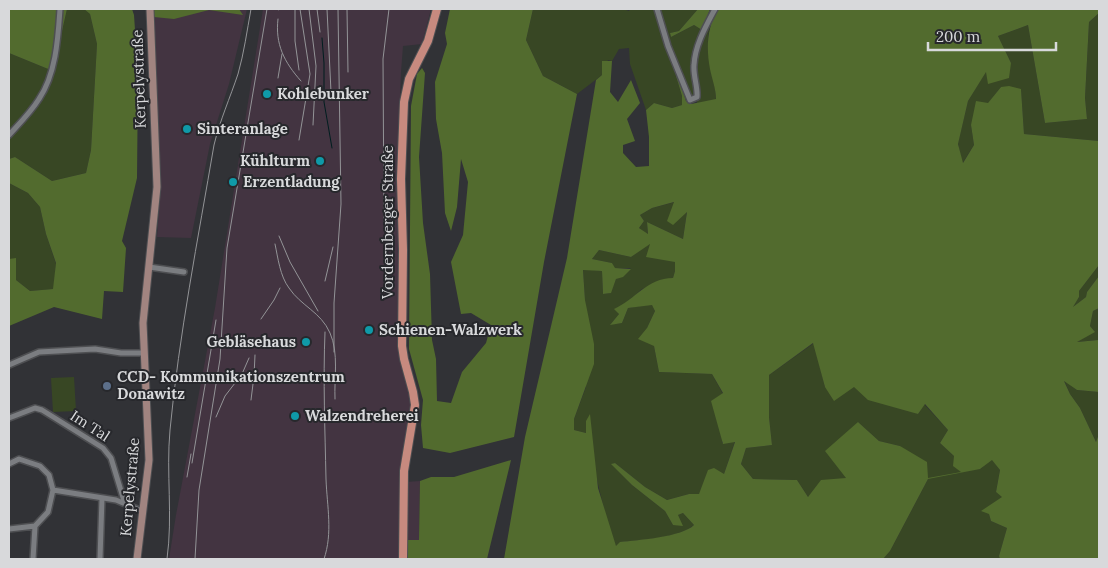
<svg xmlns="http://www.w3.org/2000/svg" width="1108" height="568" font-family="Lora,serif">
<rect width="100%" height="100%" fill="#313236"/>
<path fill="#433441" d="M154,9H247L229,84L210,144L191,238L157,237L160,194L159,146Z
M263,9H431L422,44L403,46L401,72L398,155L401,251L400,354L410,395V408L407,433L401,559H169L176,515L215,308Z
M420,481L419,540H406V482Z"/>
<path fill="#384724" d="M67,9H84L90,14L97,44L91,150L86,173L52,181L15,157L9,159V53L53,71Z
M533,9H623L629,11L630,9H655L672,62L678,75L676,76L682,96V105L672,108L654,103L646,110L630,64L629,48L619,49L612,61L608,60L602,75L577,94L543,76L526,40Z
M658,9H698L679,31L670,33L671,37L694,25L702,30L696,44L695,92L694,95L691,96L689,95L677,67Z
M1099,13V141L1024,134L1021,90L1001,87L971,125L974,145L962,164L958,143L968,101L986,71L1011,63L998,36L1028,25L1045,123L1087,119L1085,98L1089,22Z
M708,25L710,26C703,51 716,76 716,100L697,103L695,70L698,49Z
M9,183L28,193L40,207L46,234L56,264L54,289L30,291L16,280V259H9Z
M675,202L687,211L683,239L647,222L648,235L639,228L644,221L640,215L652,208Z
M650,243L675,262V271L673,278L642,289L624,305L615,309L619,314L611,324L622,323L628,308L652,304L655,311L647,328L654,346L659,372L712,374L723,394L722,443L735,441L724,474L699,494H689L667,500L645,487L615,463L612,464L632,485L665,511L673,525L678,515L683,513L694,525C679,538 641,540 621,542L616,547C602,510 596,471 586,433L574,430V419L586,387L585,300L583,269L602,271L603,294L610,293L616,279L631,268H614L612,263L592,259L599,250L631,257Z
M1099,265V276L1087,292L1086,297L1072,308L1079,297V291Z
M1099,308V343L1098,340L1076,342L1094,331L1090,326L1093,311Z
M814,343L825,387L854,386L918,414L924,404L948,430L940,443L954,456L980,469L992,459L1000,470L996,492L1003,497L989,514L991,521L1007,528L999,556L1000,559H883L890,551L928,479L900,446L879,441L858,422L846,478L808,497L797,480L753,479L741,464L746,448L772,445L769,417V375Z
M74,377L76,411L53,412L51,378Z
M1064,380L1077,390L1099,392V434L1096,442L1080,408L1070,394Z"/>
<path fill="#526b2e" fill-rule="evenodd" d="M9,9H67L53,71L9,53Z
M84,9H132L134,15L138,75L137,178L122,241L126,248L123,292L104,291L102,319L54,307L9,326V259L16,258V280L30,291L53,289L56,263L46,234L40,207L28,193L9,183V159L15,157L52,181L86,173L91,150L97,44L90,14Z
M154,9H239L243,15L209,10L174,19L154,17Z
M450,9H533L526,40L543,76L577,94L544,262L514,437L450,453L423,448L421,425L423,400L409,349L411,106L417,74L422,68L425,73L419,157L423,223L430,274L432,340L436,359L437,401L451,403L462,372L486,343L491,325L471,313L461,314L451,262L463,235L468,182L461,159L457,207L451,231L445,213L442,153L436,119L435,82L447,44L445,33Z
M698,9H710L702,30L694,25L671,37L670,33L679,31Z
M718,9H1099V13L1089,22L1085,98L1087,119L1045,123L1028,25L998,36L1011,63L1009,78L988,84L986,72L968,101L958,144L963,163L974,145L971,125L976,101L988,103L1001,87L1009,86L1021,89L1024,134L1099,141V265L1079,291V297L1073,307L1086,297L1087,292L1099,276V308L1093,311L1090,326L1095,332L1077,342L1098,340L1099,343V392L1077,390L1064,381L1070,394L1080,408L1096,442L1099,434V559H1000L999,556L1007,528L991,521L989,514L981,511L1002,497L996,492L1000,470L992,460L980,469L928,479L890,551L883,559H504L525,437L567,258L596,80L602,75V61H612L610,92L618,102L631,80L640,103L627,119L635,141L623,145V153L636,167L649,166V137L646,110L654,103L672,108L682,105V96L676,76L678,75L686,101L691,104L716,99C716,89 712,79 710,69C706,48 707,27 718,9ZM674,202L667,221L673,225L687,212L683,239L647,222L648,234L639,228L644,221L640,215L652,208ZM650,244L646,257L675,262V271L673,278C647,278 636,299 614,309L619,314L610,325L622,323L628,308L652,305L655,311L647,328L638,339L654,346L659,372L712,374L723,393L711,401L723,444L735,442L724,474L714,468L708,470L699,494H689L667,500L645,487L615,463L611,464L632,485L665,511L673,525L683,526L678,515L683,513L694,525C682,537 638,540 620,542L616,546L598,488L590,414L586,421V433L574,430V419L594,364V344L585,300L583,270L602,271L603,294L611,293L616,279L623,277L631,269L615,268L612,263L592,259L599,250L631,257ZM813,343L825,387L834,401L854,387L868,400L918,414L925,404L948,430L940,443L954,456L953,466L961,472L928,478L927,462L900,446L879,441L858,422L825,451L846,478L821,480L808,497L797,480L753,479L741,464L746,448L772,445L769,417V375Z
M511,460L487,559H407L406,540H419L420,481L431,477H454Z"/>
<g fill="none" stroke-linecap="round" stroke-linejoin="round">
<path stroke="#001d1f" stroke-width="1" d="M322,38L324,63V102L332,148"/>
<g stroke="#4e4f52" stroke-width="8">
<path id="street" d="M657,9L668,46L690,100L697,97C698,87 693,76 694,65C695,45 706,26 715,9
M9,135C19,124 31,112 39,99C56,74 58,38 60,9
M149,267L184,272
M9,365L39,352L95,349L121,353H144
M9,418L35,408L42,410L103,448L111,458L125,504
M9,464L19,459L40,466L49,475L53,490L48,512L35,526L33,559
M53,490L116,500L142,511
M9,529L35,526
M100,559L102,498"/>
</g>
<g stroke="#4e4f52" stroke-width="9">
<path id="secondary" d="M137,559L149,460L143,323L157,187L150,9"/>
</g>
<g stroke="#4e4f52" stroke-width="10">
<path id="primary" d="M403,559L404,471L415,405L413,392L404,359L402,346L403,250L401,179L404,102L409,79L428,41L437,9"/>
</g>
<use href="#street" stroke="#7b7d81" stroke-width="5"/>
<use href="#secondary" stroke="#a18480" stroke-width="7"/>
<use href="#primary" stroke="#c78a7f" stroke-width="8"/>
<path stroke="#939497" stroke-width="1" d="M309,9L316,66L313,125
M317,9L320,32
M327,9L331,92
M347,9L348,72
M279,10L280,9
M295,10V41L299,70
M278,19C275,44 284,62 301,81
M278,78L282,54
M299,140L310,74L300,9
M384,223L383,59L389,9
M279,236L290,262L318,311
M275,244C278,258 280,276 289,288C301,306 321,312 330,333C339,353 334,379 335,399
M325,281L333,247
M261,319L274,300L280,288
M334,352V303L341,204L338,9
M251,400L254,376L255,355
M216,417L225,396L242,374L249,358
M192,463L216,320
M187,477L191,454
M167,559C173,516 166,473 170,430C179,335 198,239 214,145C220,120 230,98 238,74C244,53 247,31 251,9
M195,559L199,490L220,359L227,248L267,9
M324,559C333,533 327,506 326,479C325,430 323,380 325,332"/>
</g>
<g fill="#0f9aa8" stroke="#27282c" stroke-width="2">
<circle cx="267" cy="94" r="5"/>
<circle cx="187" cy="129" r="5"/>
<circle cx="320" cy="161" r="5"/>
<circle cx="233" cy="182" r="5"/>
<circle cx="369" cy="330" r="5"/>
<circle cx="306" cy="342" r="5"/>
<circle cx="295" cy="416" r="5"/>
</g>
<circle fill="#5c6f8a" stroke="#27282c" stroke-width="2" cx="107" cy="386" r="5"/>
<g text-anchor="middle" stroke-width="4" stroke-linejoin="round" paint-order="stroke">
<g font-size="15" fill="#d8d9db" stroke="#27282c">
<text transform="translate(139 79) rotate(-92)" y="5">Kerpelystraße</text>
<text transform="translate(388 222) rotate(-90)" y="5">Vordernberger Straße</text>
<text transform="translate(90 426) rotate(33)" y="5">Im Tal</text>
<text transform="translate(130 487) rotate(-85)" y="5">Kerpelystraße</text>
</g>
<g font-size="15" font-weight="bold" fill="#d8d9db" stroke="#27282c" text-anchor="start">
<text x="277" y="99">Kohlebunker</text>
<text x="197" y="134">Sinteranlage</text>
<text x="310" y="166" text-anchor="end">Kühlturm</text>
<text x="243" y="187">Erzentladung</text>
<text x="379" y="335">Schienen-Walzwerk</text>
<text x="296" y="347" text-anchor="end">Gebläsehaus</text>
<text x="117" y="382">CCD- Kommunikationszentrum<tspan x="117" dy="17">Donawitz</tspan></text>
<text x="305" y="421">Walzendreherei</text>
</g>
</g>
<rect width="1108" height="568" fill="none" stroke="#d8d9db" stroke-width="20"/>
<path d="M928 42v8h128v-8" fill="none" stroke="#d8d9db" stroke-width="2.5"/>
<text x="936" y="42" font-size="15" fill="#d8d9db" stroke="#27282c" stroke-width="4" paint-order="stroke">200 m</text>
</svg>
